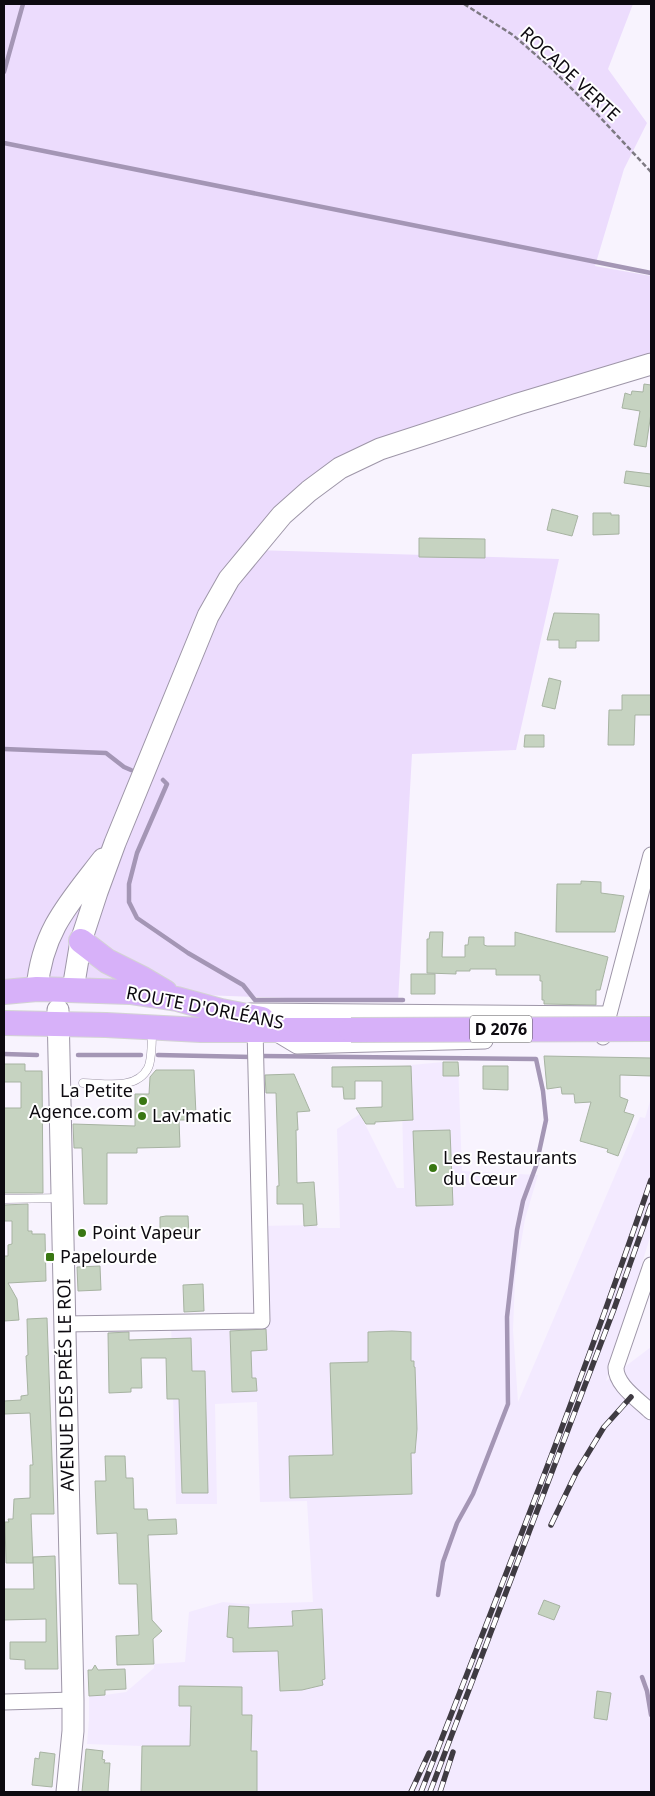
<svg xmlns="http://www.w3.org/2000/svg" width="655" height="1796" font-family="'Noto Sans',sans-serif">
<rect width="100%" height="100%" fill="#f8f3fe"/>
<path fill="#f3eaff" d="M443,1062H458L462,1171L538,1175L525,1219L515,1279L513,1330L518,1402L640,1117L645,1118L651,1098V1234L606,1381L651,1347V1792H141L142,1746L87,1744L89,1720V1696L105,1695L126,1692L154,1668V1664L185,1662L189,1612L223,1602L243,1604L313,1602L307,1501L260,1502L257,1402L215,1404L217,1504H176L171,1322L258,1321L257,1226L317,1225L318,1228H340L337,1129L360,1114L397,1188H404L401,1066Z"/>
<path fill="#ecdcfd" d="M4,4H633L608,69L647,123L624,169L595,266L651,276V364L340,468L254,550L559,559L516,750L412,754L398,1002L37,989L4,992Z"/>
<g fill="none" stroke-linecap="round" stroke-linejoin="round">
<path stroke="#a496b5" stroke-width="4.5" d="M4,72L23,4
M4,143L651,273
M4,749L106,753L124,767L131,770
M163,780L167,784L137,853L129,884V902L137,918L188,953L243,985L255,1000H403
M4,1054L37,1055
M78,1055H141
M158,1055L252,1057
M262,1056L536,1059L543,1091L546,1120L536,1166L523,1201L517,1230L507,1317L508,1404L473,1494L457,1523L443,1562L438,1595
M642,1677L647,1691L651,1715"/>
</g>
<path fill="#c6d3c1" stroke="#a7b3a2" d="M644,384L651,385V413L646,447L634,445L640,411L622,408L625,393L631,395L632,391L643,392Z
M626,471L651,474V487L624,483Z
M552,509L578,516L572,536L547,530Z
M593,513H611V515H619V534L593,535Z
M419,538L485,539V558L419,557Z
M554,613L599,614V641H576V648H559V640H547Z
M549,678L561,681L555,709L542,706Z
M622,695H651V715H635L634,745H608L609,710H622Z
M525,735H544V747H524Z
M581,881L601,882V893L624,896L615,932H556L557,884H581Z
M430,932H443L442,957H465V945H468L469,937H484V945L487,946H515V932L608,957L600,990H596V1005L544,1004V1000H542V981H540V975H496V969H470V971H456V974L427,973V939H429Z
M411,974H435V994H411Z
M544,1056L651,1058V1076L620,1075V1097L628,1100L624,1112L634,1115L618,1156L607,1152L608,1149L580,1141L591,1102L575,1103L574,1094H562L561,1087L547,1089Z
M443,1062H458L459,1076H443Z
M4,1064H25V1071H42L43,1193H4V1108H21V1082H4Z
M411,1066L413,1120L375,1122V1124H366L356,1108L382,1107V1081H355V1099H344L343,1087H332V1067Z
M483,1066H508V1090L483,1089Z
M156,1070H194L196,1115H190L189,1120H179L180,1147L137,1148V1153H107V1204H84L82,1148H74L73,1124L135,1126V1094H149L150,1077Z
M294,1074L310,1111L297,1112L298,1130H296L297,1183L314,1182L317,1225L304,1226L303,1204H277V1186H279L276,1093H266L265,1075Z
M450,1130L453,1205L416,1206L413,1131Z
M28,1204V1231H32V1234H45L46,1281L8,1283L17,1299L19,1320L4,1321V1256H8V1245L12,1244V1221H4V1205Z
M166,1216H188L189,1236H160V1217Z
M100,1266L101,1290L78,1291L77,1267Z
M203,1284L204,1311L184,1312L183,1285Z
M47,1318L54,1514H31L33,1563H6L5,1522H9L8,1519H13L14,1499L30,1498V1465H33L30,1413L4,1414V1401L21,1400V1396L28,1395L26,1356L28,1355L27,1319Z
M266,1329L267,1350L251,1351L252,1378H256L257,1391L232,1392L230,1331Z
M392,1331L411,1332V1361H414V1367H415L417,1429L415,1453H411L412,1494L290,1498L289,1456L333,1455L330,1363L368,1362V1332Z
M129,1332V1340L191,1338L192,1371H205L208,1493H182L179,1399H167L166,1358H141L142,1388H131V1392L109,1393L108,1333Z
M105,1456H125L126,1478H133L134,1509H147L148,1520L176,1519L177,1534L148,1535L152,1620L162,1631L153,1639L154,1664L117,1665L116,1636L139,1635L137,1584H119L117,1533L97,1534L95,1481H106Z
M55,1556L58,1669H25V1660L10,1659V1642H46V1619L4,1620V1589H34L33,1557Z
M544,1600L560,1606L554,1620L538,1614Z
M229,1606L249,1607L248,1628L293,1626L292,1611L322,1609L325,1679L322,1680L323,1685L302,1690L280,1691L278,1651L233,1652V1638L227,1637Z
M95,1665L98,1670L125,1669L126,1689L105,1690V1695L89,1696L88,1670H92Z
M179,1686L242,1687V1715H252L251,1751H257V1792H141L142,1746H190L191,1706H179Z
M597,1691L611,1693L607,1720L594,1718Z
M86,1749L103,1751L102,1759L105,1760L104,1763H110L108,1792H82Z
M40,1752L55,1754L52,1787L32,1785L35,1758L39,1759Z"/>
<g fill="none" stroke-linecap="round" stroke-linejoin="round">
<g stroke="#9e96a8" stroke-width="9">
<path id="service" d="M83,1083C104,1083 136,1091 148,1068C152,1060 152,1039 152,1029
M4,1199L62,1198"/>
</g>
<g stroke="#9e96a8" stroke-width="17">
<path id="minor" d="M250,1011L608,1014
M272,1031L297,1046L485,1041
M603,1037L651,855
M651,1265L616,1367C615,1385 639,1400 651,1412
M64,1324L262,1321L255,1029
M4,1702L73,1700"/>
</g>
<g stroke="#9e96a8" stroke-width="23">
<path id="secondary" d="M37,989C42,931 69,903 103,859
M73,989L81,941L97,892L115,843L208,616L229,579L282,515L309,491L340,468L380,449L518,404L651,364
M58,1010L73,1700V1731L67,1792"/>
</g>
<g stroke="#d3d3d4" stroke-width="26">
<path id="primary" d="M81,941L107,961L143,979L165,992
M4,992L37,989L130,992L177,999L221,1011L262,1019
M4,1023L106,1025L201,1030H351"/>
</g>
<path stroke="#7d7982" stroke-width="2.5" stroke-dasharray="5 2.5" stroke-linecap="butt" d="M464,4L513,35L551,68L598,115L651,172"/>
<use href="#service" stroke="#fff" stroke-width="8"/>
<use href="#minor" stroke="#fff" stroke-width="15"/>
<use href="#secondary" stroke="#fff" stroke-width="21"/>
<use href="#primary" stroke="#d7b1f9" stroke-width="24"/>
<g stroke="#3f3b42" stroke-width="5.5">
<path id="rail" d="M551,1525L576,1473L604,1427L631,1397
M411,1792L429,1753
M421,1792C500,1589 581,1386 651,1180
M430,1792L614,1309L651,1205
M440,1792L453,1752"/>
</g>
<use href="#rail" stroke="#fff" stroke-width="4" stroke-dasharray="11" stroke-linecap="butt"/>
<g stroke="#d3d3d4" stroke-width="26" stroke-linecap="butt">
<path id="primary-bridge" d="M351,1030L651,1029"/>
</g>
<use href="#primary-bridge" stroke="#d7b1f9" stroke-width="24"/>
</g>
<g fill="#397713" stroke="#fff" stroke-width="2">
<circle cx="143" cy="1101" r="5"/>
<circle cx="142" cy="1116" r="5"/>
<circle cx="433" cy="1168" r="5"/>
<circle cx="82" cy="1233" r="5"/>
<rect x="45" y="1252" width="10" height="10" rx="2.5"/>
</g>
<g text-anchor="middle" stroke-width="4" stroke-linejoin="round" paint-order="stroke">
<rect fill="#fff" stroke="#565458" stroke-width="1" x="470" y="1015.5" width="62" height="27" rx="4"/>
<g font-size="16" font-weight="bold" fill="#0d0a10">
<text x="501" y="1035">D 2076</text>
</g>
<g font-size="18" fill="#0d0a10" stroke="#fff">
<text transform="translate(570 74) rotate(43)" y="6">ROCADE VERTE</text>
<text transform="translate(205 1008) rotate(11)" y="6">ROUTE D'ORLÉANS</text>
<text transform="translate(66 1385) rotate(-91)" y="6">AVENUE DES PRÉS LE ROI</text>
</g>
<g font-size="18" fill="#0d0a10" stroke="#fff" text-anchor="start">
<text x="133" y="1097" text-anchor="end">La Petite<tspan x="133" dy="21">Agence.com</tspan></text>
<text x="152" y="1122">Lav'matic</text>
<text x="443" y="1164">Les Restaurants<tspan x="443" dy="21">du Cœur</tspan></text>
<text x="92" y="1239">Point Vapeur</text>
<text x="60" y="1263">Papelourde</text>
</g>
</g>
<rect width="655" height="1796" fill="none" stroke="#0d0a10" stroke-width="10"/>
</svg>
